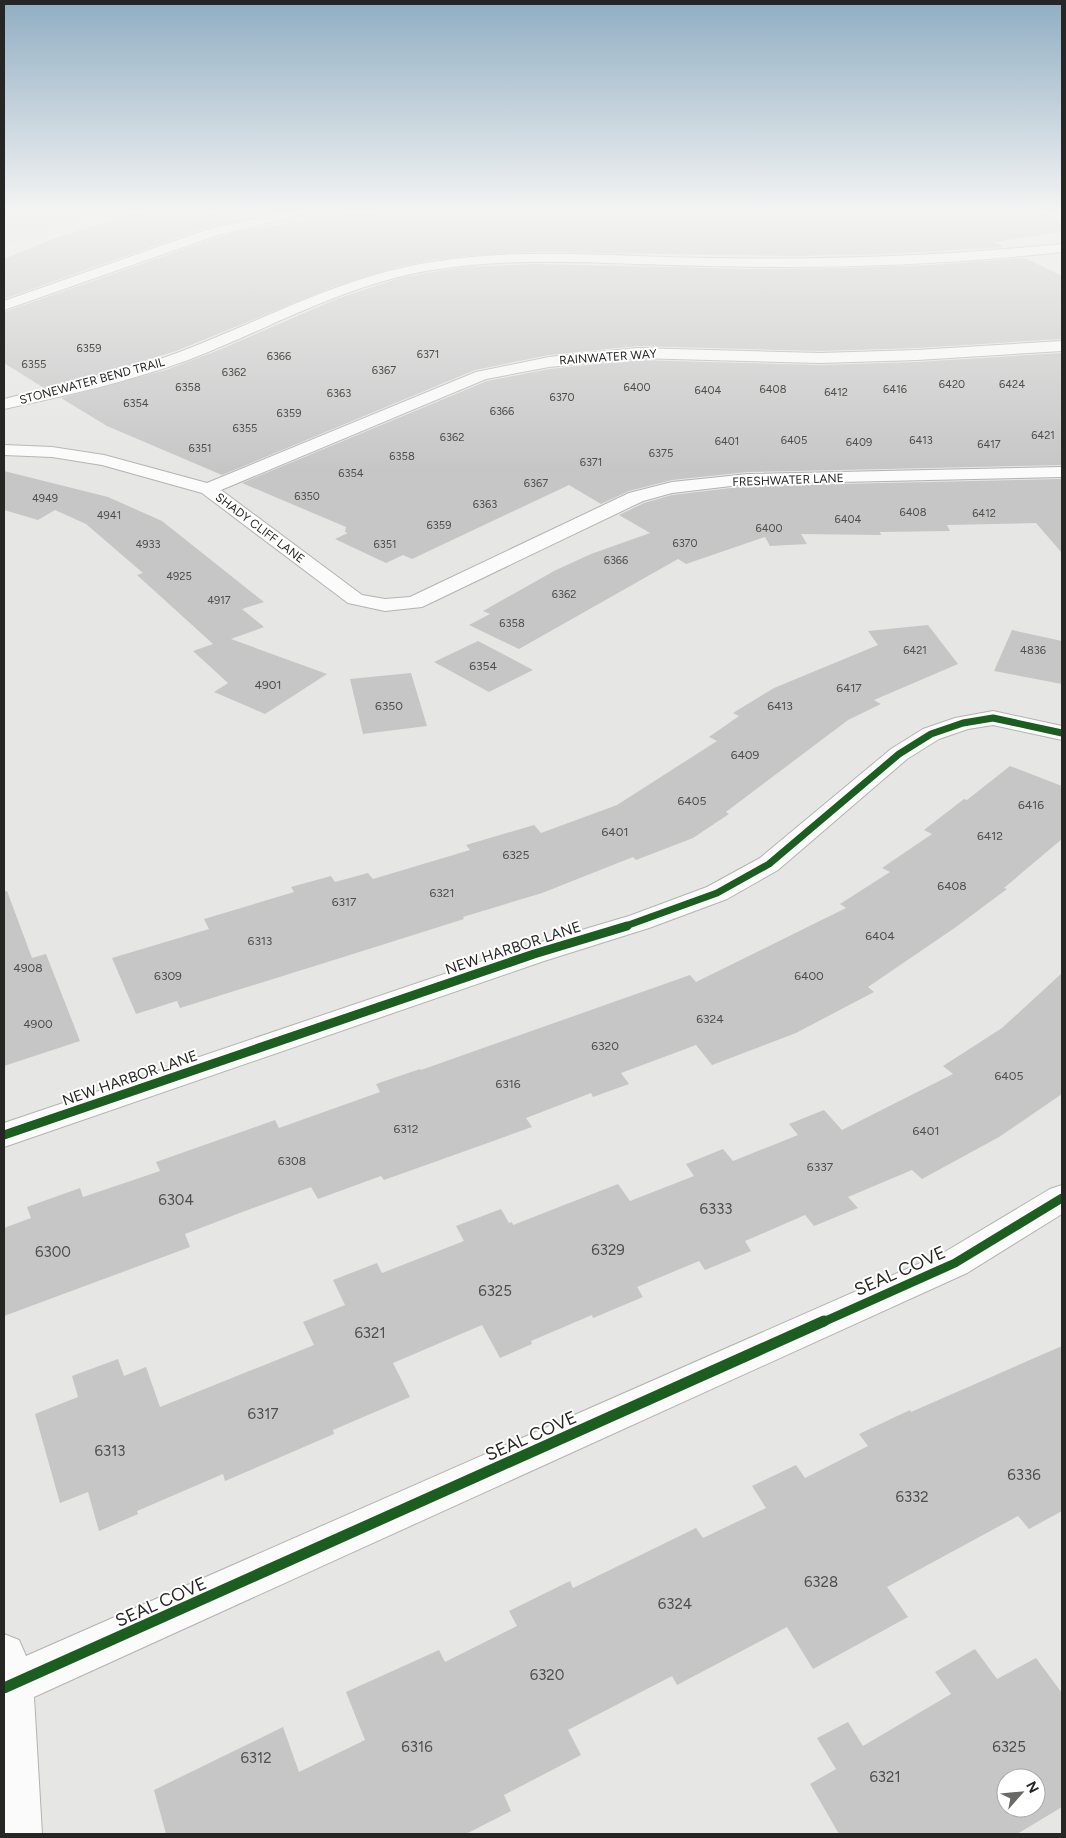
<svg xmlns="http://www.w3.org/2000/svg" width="1066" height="1838" font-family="Figtree,sans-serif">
<rect width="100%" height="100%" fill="#e6e6e5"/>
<path fill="#e2ddcb" d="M4,211H110L49,228L4,247Z"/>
<path fill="#c7c6c6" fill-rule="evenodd" d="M145,211H209L235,221L205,228L4,299V259L55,238Z
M1041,211L1044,216L1062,223V232L994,242L1004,247L885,254L797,256L535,252L466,256L432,260L398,267L333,287L176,351L91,377L44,388L4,363V312L216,238L255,228L379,211Z
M1025,258L1062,276V339L917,348L820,351L637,346L549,355L475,370L222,475L107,426L61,398L166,370L219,350L339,298L400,278L432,272L466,267L535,264L753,269L841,268L930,265Z
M1062,353V465L748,472L672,480L629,491L601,504L569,485L412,559L403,555L386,563L335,539L348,533L345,532L346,527L242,483L487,381L549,369L637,360L820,365L917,362Z
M4,471L108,497L162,521L264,602L242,609L264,627L231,639L327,674L265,714L214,692L228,683L193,651L213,644L137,575L143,573L86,524L55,510L38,520L4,510Z
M1062,479V553L1036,523L947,525L950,531L880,532L881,535L801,534L807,544L770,546L765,537L686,564L678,559L519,649L469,625L490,614L483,611L554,571L591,554L650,533L619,515L644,503L672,495L748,486Z
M928,625L958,664L874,700L881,704L848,720L726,812L729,814L693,838L636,860L633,857L542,893L463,917L464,919L369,949L180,1008L177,1001L136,1014L112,958L209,929L204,919L294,892L291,887L331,876L335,882L368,873L373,879L470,850L466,845L534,825L541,833L617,805L717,741L709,737L739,716L733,713L774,688L878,645L868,631Z
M1012,630L1062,641V684L994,671Z
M478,641L533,670L489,692L434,662Z
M411,673L427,726L363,734L350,679Z
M1010,766L1062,786V839L1004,888L1007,889L956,927L868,987L874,992L796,1033L712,1065L696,1045L621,1073L629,1084L593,1097L591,1093L526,1118L532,1127L384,1180L381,1176L318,1199L311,1187L237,1214L185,1234L190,1247L4,1316V1228L31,1218L27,1207L80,1188L83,1197L160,1171L156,1162L275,1120L279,1128L380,1092L376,1084L420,1069L421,1070L690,975L696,982L846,908L840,904L890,872L882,868L932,834L924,830L964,799L967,800Z
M4,891H7L32,958L46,954L80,1041L4,1066Z
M1062,973V1094L999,1137L922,1179L912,1170L848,1197L858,1208L814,1226L805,1215L745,1241L751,1251L705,1270L699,1261L637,1287L643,1297L593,1318L592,1315L531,1341L532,1344L500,1358L482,1325L393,1363L410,1397L333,1430L334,1434L225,1481L223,1474L137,1511L138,1514L99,1531L88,1492L60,1503L35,1414L78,1397L72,1376L118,1359L124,1376L146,1367L160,1407L314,1345L303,1322L345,1305L333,1280L377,1263L382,1273L464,1241L456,1226L501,1209L509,1223L512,1222L513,1225L618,1184L630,1201L694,1176L686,1164L723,1149L733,1161L798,1135L789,1124L824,1110L842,1130L953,1074L943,1066L1002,1028Z
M1062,1346V1511L1029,1529L1018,1516L887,1587L908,1617L813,1669L787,1627L677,1685L672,1676L568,1730L581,1755L504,1795L511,1811L466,1834H166L154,1790L283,1727L299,1772L365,1740L346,1692L439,1650L445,1662L517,1626L509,1611L570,1581L573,1588L696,1528L703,1538L766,1508L752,1486L796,1465L805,1478L868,1446L859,1434L910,1410L911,1412Z
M975,1649L997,1679L1036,1658L1062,1693V1807L1017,1834H839L810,1784L836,1769L817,1738L848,1722L863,1746L951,1694L935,1672ZM1006,1778H1036V1808H1006Z"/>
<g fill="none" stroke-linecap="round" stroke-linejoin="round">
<g stroke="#b3b3b2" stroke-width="2">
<path id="minor" d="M285,211H308L306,214L215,236L4,310V301L206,230Z
M1043,211L1062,212V221L1045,214Z
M1062,244V252C944,265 827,269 709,266C617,265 523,255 432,270C345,284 269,329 188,360C128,382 65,396 4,409V399C62,385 121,374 177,353C262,321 341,276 432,262C523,247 617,257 709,258C827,260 944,256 1062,244Z
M1062,341V351L917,360L820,363L637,358L549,367L486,379L221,490L362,595L385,599L410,597L629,493L672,482L748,474L1062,467V477L748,484L672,493L643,501L422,607L385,611L348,603L202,493L102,465L52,457L4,455V445L52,447L104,455L207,483L476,372L549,357L637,348L820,353L917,350Z
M993,711L1062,726V740L993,725L968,729L939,739L907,759L778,870L727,899L649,928L544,961L4,1147V1123L524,947L629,916L707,887L760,858L891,749L923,729L955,718Z
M1062,1185V1214L967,1273L34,1697L42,1834H4V1634L19,1640L26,1656L943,1253L1050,1189Z"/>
</g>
<use href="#minor" fill="#fbfbfb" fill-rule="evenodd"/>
<g stroke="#fff" stroke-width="9">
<path id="cycleway-far2" d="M623,927L717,893L769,864L899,754L931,734L963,723L993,718L1062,733"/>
</g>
<g stroke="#fff" stroke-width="12">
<path id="cycleway-far1" d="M4,1135L534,954L627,926
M821,1323L955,1263L1062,1198"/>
</g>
<g stroke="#fff" stroke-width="14">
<path id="cycleway" d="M4,1688L824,1321"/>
</g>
<use href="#cycleway-far2" stroke="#1b5e20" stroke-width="7"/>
<use href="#cycleway-far1" stroke="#1b5e20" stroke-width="9"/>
<use href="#cycleway" stroke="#1b5e20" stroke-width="11"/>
</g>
<linearGradient id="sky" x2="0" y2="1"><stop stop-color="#90aec3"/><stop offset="0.45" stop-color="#f4f4f3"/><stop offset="1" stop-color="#f4f4f3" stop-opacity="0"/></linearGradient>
<rect width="1066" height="469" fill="url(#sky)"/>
<g text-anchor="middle" stroke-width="4" stroke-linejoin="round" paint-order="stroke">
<g font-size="11" fill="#4e4e4d">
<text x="89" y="352">6359</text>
<text x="428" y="358">6371</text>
<text x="279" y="360">6366</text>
<text x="34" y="368">6355</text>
<text x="384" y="374">6367</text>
<text x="234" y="376">6362</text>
<text x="952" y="388">6420</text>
<text x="1012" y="388">6424</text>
<text x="188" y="391">6358</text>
<text x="637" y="391">6400</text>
<text x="773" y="393">6408</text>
<text x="895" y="393">6416</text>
<text x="708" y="394">6404</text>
<text x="836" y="396">6412</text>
<text x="339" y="397">6363</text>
<text x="562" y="401">6370</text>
<text x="136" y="407">6354</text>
<text x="502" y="415">6366</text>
<text x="289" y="417">6359</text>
<text x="245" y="432">6355</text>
<text x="1043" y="439">6421</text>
<text x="452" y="441">6362</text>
<text x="794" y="444">6405</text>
<text x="921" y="444">6413</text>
<text x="727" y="445">6401</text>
<text x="859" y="446">6409</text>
<text x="989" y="448">6417</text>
<text x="200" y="452">6351</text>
<text x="661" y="457">6375</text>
<text x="402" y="460">6358</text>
<text x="591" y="466">6371</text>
<text x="351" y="477">6354</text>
<text x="536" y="487">6367</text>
<text x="307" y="500">6350</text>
<text x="45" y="502">4949</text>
<text x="485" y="508">6363</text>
<text x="913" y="516">6408</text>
<text x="984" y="517">6412</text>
<text x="109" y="519">4941</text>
<text x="848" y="523">6404</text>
<text x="439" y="529">6359</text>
<text x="769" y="532">6400</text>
<text x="685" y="547">6370</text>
<text x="148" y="548">4933</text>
<text x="385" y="548">6351</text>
<text x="616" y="564">6366</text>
<text x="179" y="580">4925</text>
<text x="564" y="598">6362</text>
<text x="219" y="604">4917</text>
<text x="512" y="627">6358</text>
<text x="915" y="654">6421</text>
<text x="1033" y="654">4836</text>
</g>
<g font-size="12" fill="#262625" stroke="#fff">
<text transform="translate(608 357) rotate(-4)" y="4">RAINWATER WAY</text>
<text transform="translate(92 381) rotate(-15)" y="4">STONEWATER BEND TRAIL</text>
<text transform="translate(788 480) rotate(-2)" y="4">FRESHWATER LANE</text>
<text transform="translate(260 528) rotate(37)" y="4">SHADY CLIFF LANE</text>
</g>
<g font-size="12" fill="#4e4e4d">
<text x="483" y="670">6354</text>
<text x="268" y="689">4901</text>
<text x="849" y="692">6417</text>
<text x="389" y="710">6350</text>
<text x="780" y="710">6413</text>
<text x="745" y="759">6409</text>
<text x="692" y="805">6405</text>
<text x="1031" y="809">6416</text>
<text x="615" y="836">6401</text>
<text x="990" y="840">6412</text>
<text x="516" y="859">6325</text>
<text x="952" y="890">6408</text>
<text x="442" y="897">6321</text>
<text x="344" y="906">6317</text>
<text x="880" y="940">6404</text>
<text x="260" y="945">6313</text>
<text x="28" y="972">4908</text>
<text x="168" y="980">6309</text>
<text x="809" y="980">6400</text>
<text x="710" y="1023">6324</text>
<text x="38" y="1028">4900</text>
<text x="605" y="1050">6320</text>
<text x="1009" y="1080">6405</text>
<text x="508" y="1088">6316</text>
<text x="406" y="1133">6312</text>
<text x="926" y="1135">6401</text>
<text x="292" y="1165">6308</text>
<text x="820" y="1171">6337</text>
</g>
<g font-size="15" fill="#262625" stroke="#fff">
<text transform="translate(513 948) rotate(-18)" y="5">NEW HARBOR LANE</text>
<text transform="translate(130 1078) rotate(-19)" y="5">NEW HARBOR LANE</text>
</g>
<g font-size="15" fill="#4e4e4d">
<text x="176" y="1205">6304</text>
<text x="716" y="1214">6333</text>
<text x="608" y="1255">6329</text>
<text x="53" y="1257">6300</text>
<text x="495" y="1296">6325</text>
<text x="370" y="1338">6321</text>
<text x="263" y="1419">6317</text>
<text x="110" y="1456">6313</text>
<text x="1024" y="1480">6336</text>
<text x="912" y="1502">6332</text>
<text x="821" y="1587">6328</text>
<text x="675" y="1609">6324</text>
<text x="547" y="1680">6320</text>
<text x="417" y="1752">6316</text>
<text x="1009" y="1752">6325</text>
<text x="256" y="1763">6312</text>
<text x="885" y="1782">6321</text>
</g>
<g font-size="18" fill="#262625" stroke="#fff">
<text transform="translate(900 1271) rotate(-24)" y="6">SEAL COVE</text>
<text transform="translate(531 1436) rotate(-24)" y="6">SEAL COVE</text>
<text transform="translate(161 1602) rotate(-24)" y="6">SEAL COVE</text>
</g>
</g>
<rect width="1066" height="1838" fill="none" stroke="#262625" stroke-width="10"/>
<g transform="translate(1021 1793) rotate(63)"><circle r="24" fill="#ffffff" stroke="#a8a8a8"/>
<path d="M0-4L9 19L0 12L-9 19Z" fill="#696968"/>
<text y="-8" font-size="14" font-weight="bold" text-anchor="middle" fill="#262625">N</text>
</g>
</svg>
